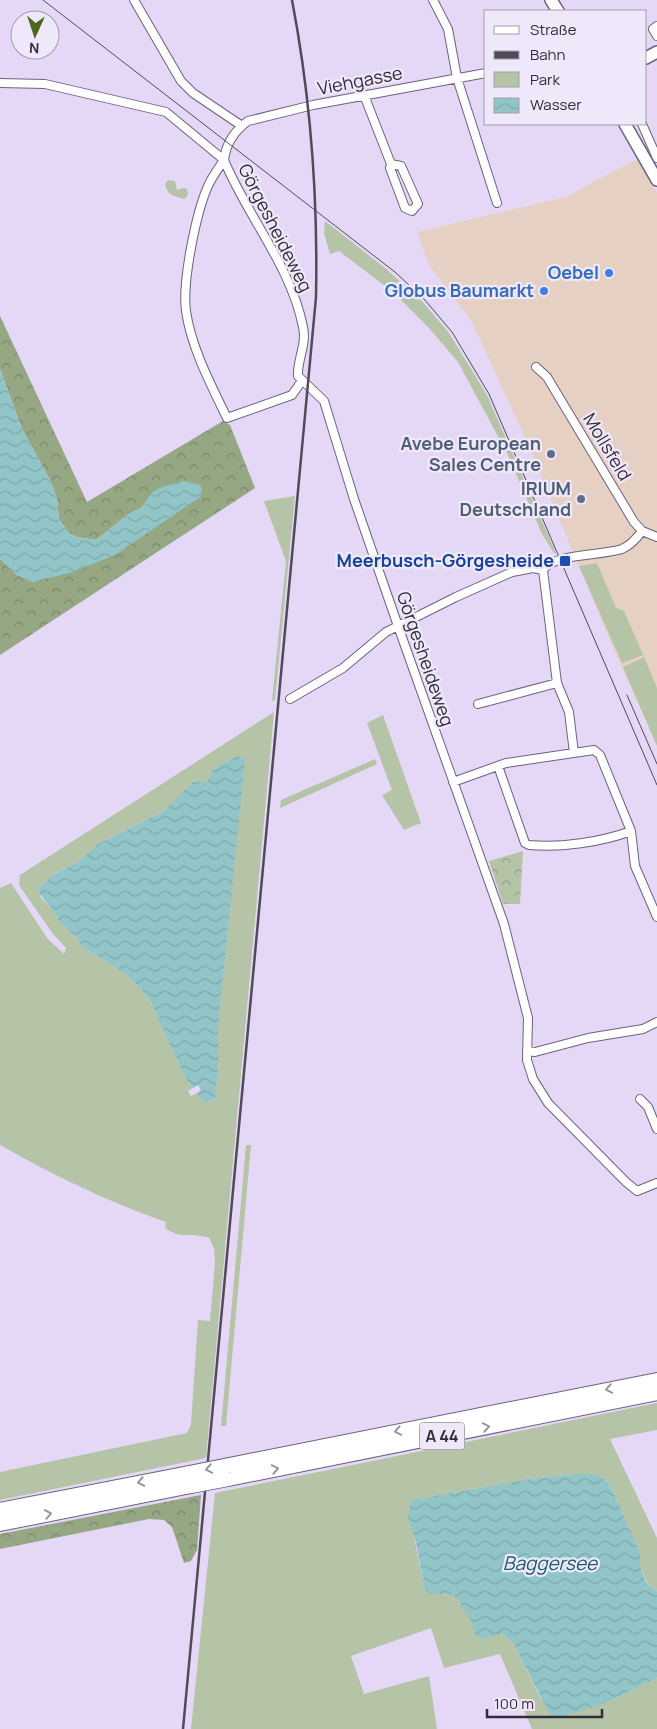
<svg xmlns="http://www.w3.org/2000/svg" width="657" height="1729" font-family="Manrope,sans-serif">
<defs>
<pattern id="forest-crowns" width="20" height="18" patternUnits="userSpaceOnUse" patternTransform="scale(1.25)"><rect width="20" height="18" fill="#96a783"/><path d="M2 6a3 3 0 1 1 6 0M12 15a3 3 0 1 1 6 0" fill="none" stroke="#7b886c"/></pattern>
<pattern id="park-crowns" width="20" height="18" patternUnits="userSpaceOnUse" patternTransform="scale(1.25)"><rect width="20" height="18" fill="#b5c3a7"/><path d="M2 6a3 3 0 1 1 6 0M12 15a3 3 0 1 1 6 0" fill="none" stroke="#949f89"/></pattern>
<pattern id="water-waves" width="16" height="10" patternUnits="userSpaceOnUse" patternTransform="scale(1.25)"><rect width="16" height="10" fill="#91c5c8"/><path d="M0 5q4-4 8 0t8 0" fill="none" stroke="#7ea9ad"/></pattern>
</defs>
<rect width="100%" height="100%" fill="#e5d8f7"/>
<path fill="#e5d0c3" d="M637,159L657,193V746L608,636L528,444L472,322L429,265L417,232L566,197Z"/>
<path fill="#b5c3a7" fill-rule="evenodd" d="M325,221L385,268L421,300L449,333L487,395L556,553H554L542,534L508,455L458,362L429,328L394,293L339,251L330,254L324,233Z
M295,496L275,700L272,701L286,561L264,501Z
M597,563L616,608L624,611L643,655L622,663L579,566Z
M644,657L657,688V746L623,667Z
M274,712L206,1458L0,1500V1472L187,1433L191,1424L198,1320L210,1321L215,1263L214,1248L209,1238C192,1232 181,1240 165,1228L166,1222C108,1202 53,1175 0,1145V888L11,883L47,938L64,954L66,948L53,934L19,885L20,875ZM237,756L244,759L218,1029L215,1098L209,1103L200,1098L197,1093L191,1096L188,1091L193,1088L186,1079L150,1001L140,988L127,975L81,946L77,938L58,920L57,914L41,898L38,890L51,876L79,861L98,844L164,811L197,781L206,782L212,774V770Z
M383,715L421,823L404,830L382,795L392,790L367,723Z
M375,759L377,764L280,808L281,800Z
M246,1145H251L226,1426H221Z
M657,1403V1430L610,1439L657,1538V1592L647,1582L640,1566V1552L609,1483L597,1474H574L529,1479L412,1500L413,1532L425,1591L431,1594L454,1595L471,1621L477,1636L502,1633L514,1645L541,1699L569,1713L606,1703L657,1678V1729H532L500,1654L444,1668L431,1628L351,1656L364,1694L429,1676L437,1729H191L215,1493Z"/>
<path fill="url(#forest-crowns)" d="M0,316L87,502L223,421L230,425L255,488L0,655V559L17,575L33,582L184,507L199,497L153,492L142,507L126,516L96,540L77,537L69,533L59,520L57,499L50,480L22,429L0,369Z
M201,1495L197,1550L191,1561L184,1563L172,1527L164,1520L149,1519L0,1549V1534Z"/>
<path fill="url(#park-crowns)" d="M168,180L175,181L177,190L184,188L187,189L188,194L185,199C175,196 168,197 165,184Z
M523,851L520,904H503L489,861Z"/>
<path fill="url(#water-waves)" d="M0,369L22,429L50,480L57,499L59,521L69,533L77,537L96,540L126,516L142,507L153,492L159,488L183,481L196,483L201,486L202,492L200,497L115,555L73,572L33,582L17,575L0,559Z
M237,756L245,759L218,1029V1067L215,1098L208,1103L200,1098L197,1093L201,1090L198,1085L193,1088L186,1079L150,1001L140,988L127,975L81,946L77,938L58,920C56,909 42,901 38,890L51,876L79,861L98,844L164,811L192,783L197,781L206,782L212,774V770Z
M574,1474H597L609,1483L640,1552V1566L646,1582L657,1592V1678L606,1703L558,1718L551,1717L514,1645L502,1633L482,1639L476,1636L471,1621L454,1595L431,1594L425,1591L416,1543L408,1517L411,1500L529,1479Z"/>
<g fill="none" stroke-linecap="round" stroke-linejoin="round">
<g stroke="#6d627d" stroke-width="10">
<path id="minor" d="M134,0L181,81L193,93L242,126
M433,0L448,29L457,78L497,203
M657,26L653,29L657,36
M486,73L313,105L248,121C234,131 226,144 224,160C247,216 291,266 303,327C307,345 297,359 298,376L324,401L354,499L398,626L504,924L528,1018L527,1060L533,1079L548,1103L626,1182L637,1191L657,1183
M0,83L45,84L166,112L224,160
M364,95L391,164L390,168L405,208L412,211L418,204L401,166L391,164
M642,124L657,158
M224,160C218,169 212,177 208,186C196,213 182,282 186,311C191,347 211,385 227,418L292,395L301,382
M536,367L547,377L634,522L642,531L657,537
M543,570L557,683L569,712L574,753
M290,699L343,668L386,632L456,597L512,572L533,568L543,570C555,553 601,556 622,549C631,545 637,538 642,531
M478,704L557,683
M498,766L525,843L529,845C560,848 602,842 631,831
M453,782L506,763L594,750L600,755L631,831L635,866L657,917
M527,1051L535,1052L588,1038L643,1029L657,1022
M640,1099L648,1107L657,1129"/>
</g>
<g stroke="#6d627d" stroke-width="14">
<path id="secondary" d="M551,0L558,11
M646,58L657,52
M625,124L657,180"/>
</g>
<g stroke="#6d627d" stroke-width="16">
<path id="motorway" d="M229,1465L657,1380
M228,1479L657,1393
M0,1510L189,1473
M0,1524L191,1486"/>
</g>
<use href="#minor" stroke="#fff" stroke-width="8"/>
<use href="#secondary" stroke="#fff" stroke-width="11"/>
<use href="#motorway" stroke="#fff" stroke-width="14"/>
<path stroke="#504a59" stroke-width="1" d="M43,0L395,272L424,299L452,332L489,394L657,785
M627,695L657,764"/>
<path stroke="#504a59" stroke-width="2.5" d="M183,1729L316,297C318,196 311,99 292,0"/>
<g stroke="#6d627d" stroke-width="16" stroke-linecap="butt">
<path id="motorway-bridge" d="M189,1473L229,1465
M191,1486L228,1479"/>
</g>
<use href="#motorway-bridge" stroke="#fff" stroke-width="14"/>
</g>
<defs><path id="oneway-chevron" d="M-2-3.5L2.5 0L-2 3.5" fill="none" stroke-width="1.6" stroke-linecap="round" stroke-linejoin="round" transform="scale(1.25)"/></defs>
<g stroke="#98969c">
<use href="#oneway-chevron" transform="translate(609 1389) rotate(169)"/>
<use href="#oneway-chevron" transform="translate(486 1427) rotate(-11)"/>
<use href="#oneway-chevron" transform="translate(398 1431) rotate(169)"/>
<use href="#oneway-chevron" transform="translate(209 1469) rotate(169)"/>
<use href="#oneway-chevron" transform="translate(275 1469) rotate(-11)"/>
<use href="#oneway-chevron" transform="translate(141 1482) rotate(169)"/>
<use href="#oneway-chevron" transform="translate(48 1514) rotate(-11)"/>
</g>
<g fill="#3f7fe0" stroke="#efe8fa" stroke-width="2">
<circle cx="609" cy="273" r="5"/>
<circle cx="544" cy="291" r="5"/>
</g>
<g fill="#5c6f8a" stroke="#efe8fa" stroke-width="2">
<circle cx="551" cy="454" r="5"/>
<circle cx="581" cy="499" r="5"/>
</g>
<rect fill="#1a4fb4" stroke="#efe8fa" stroke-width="2" x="559" y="555" width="12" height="12" rx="2.5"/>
<g text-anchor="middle" stroke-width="4.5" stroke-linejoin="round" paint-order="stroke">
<rect fill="#efe8fa" stroke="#6a6472" stroke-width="1" x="419.5" y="1422.5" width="45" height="27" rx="4"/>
<g font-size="16" font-weight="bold" fill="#312c38">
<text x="442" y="1442">A 44</text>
</g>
<g font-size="18" fill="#312c38" stroke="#efe8fa">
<text transform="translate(360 81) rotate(-11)" y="6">Viehgasse</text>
<text transform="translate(275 228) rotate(63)" y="6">Görgesheideweg</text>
<text transform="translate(607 447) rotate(59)" y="6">Mollsfeld</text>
<text transform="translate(425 659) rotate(71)" y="6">Görgesheideweg</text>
</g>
<g font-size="18" font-weight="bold" fill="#366cbe" stroke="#efe8fa" text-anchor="end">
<text x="599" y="279">Oebel</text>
<text x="534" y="297">Globus Baumarkt</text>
</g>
<g font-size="18" font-weight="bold" fill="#4e5e75" stroke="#efe8fa" text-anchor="end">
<text x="541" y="450">Avebe European<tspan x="541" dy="21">Sales Centre</tspan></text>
<text x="571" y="495">IRIUM<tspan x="571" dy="21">Deutschland</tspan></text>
</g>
<g font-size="18" font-weight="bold" fill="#164399" stroke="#efe8fa" text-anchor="end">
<text x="554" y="567">Meerbusch-Görgesheide</text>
</g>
<g font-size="19" font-style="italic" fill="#175f62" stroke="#efe8fa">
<text x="550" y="1570">Baggersee</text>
</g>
</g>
<rect x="484" y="10" width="162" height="115" fill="#efe8fa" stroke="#a39dac"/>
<rect x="494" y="26" width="25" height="8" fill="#ffffff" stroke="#a39dac"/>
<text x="530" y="35" font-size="15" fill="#312c38">Straße</text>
<rect x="494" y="51" width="25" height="8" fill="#504a59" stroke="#a39dac"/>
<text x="530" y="60" font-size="15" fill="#312c38">Bahn</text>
<rect x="494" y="72" width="25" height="15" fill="#b5c3a7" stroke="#a39dac"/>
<text x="530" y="85" font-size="15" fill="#312c38">Park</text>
<rect x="494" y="98" width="25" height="15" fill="url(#water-waves)" stroke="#a39dac"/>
<text x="530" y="110" font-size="15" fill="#312c38">Wasser</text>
<g transform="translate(35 35) rotate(183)"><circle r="24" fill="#efe8fa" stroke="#a39dac"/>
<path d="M0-4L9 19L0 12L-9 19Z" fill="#4d681a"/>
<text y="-8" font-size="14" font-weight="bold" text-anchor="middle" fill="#312c38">N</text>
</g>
<path d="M487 1709v8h115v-8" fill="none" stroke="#312c38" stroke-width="2.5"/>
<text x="494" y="1709" font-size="15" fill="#312c38" stroke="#efe8fa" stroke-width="4" paint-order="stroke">100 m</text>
</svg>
